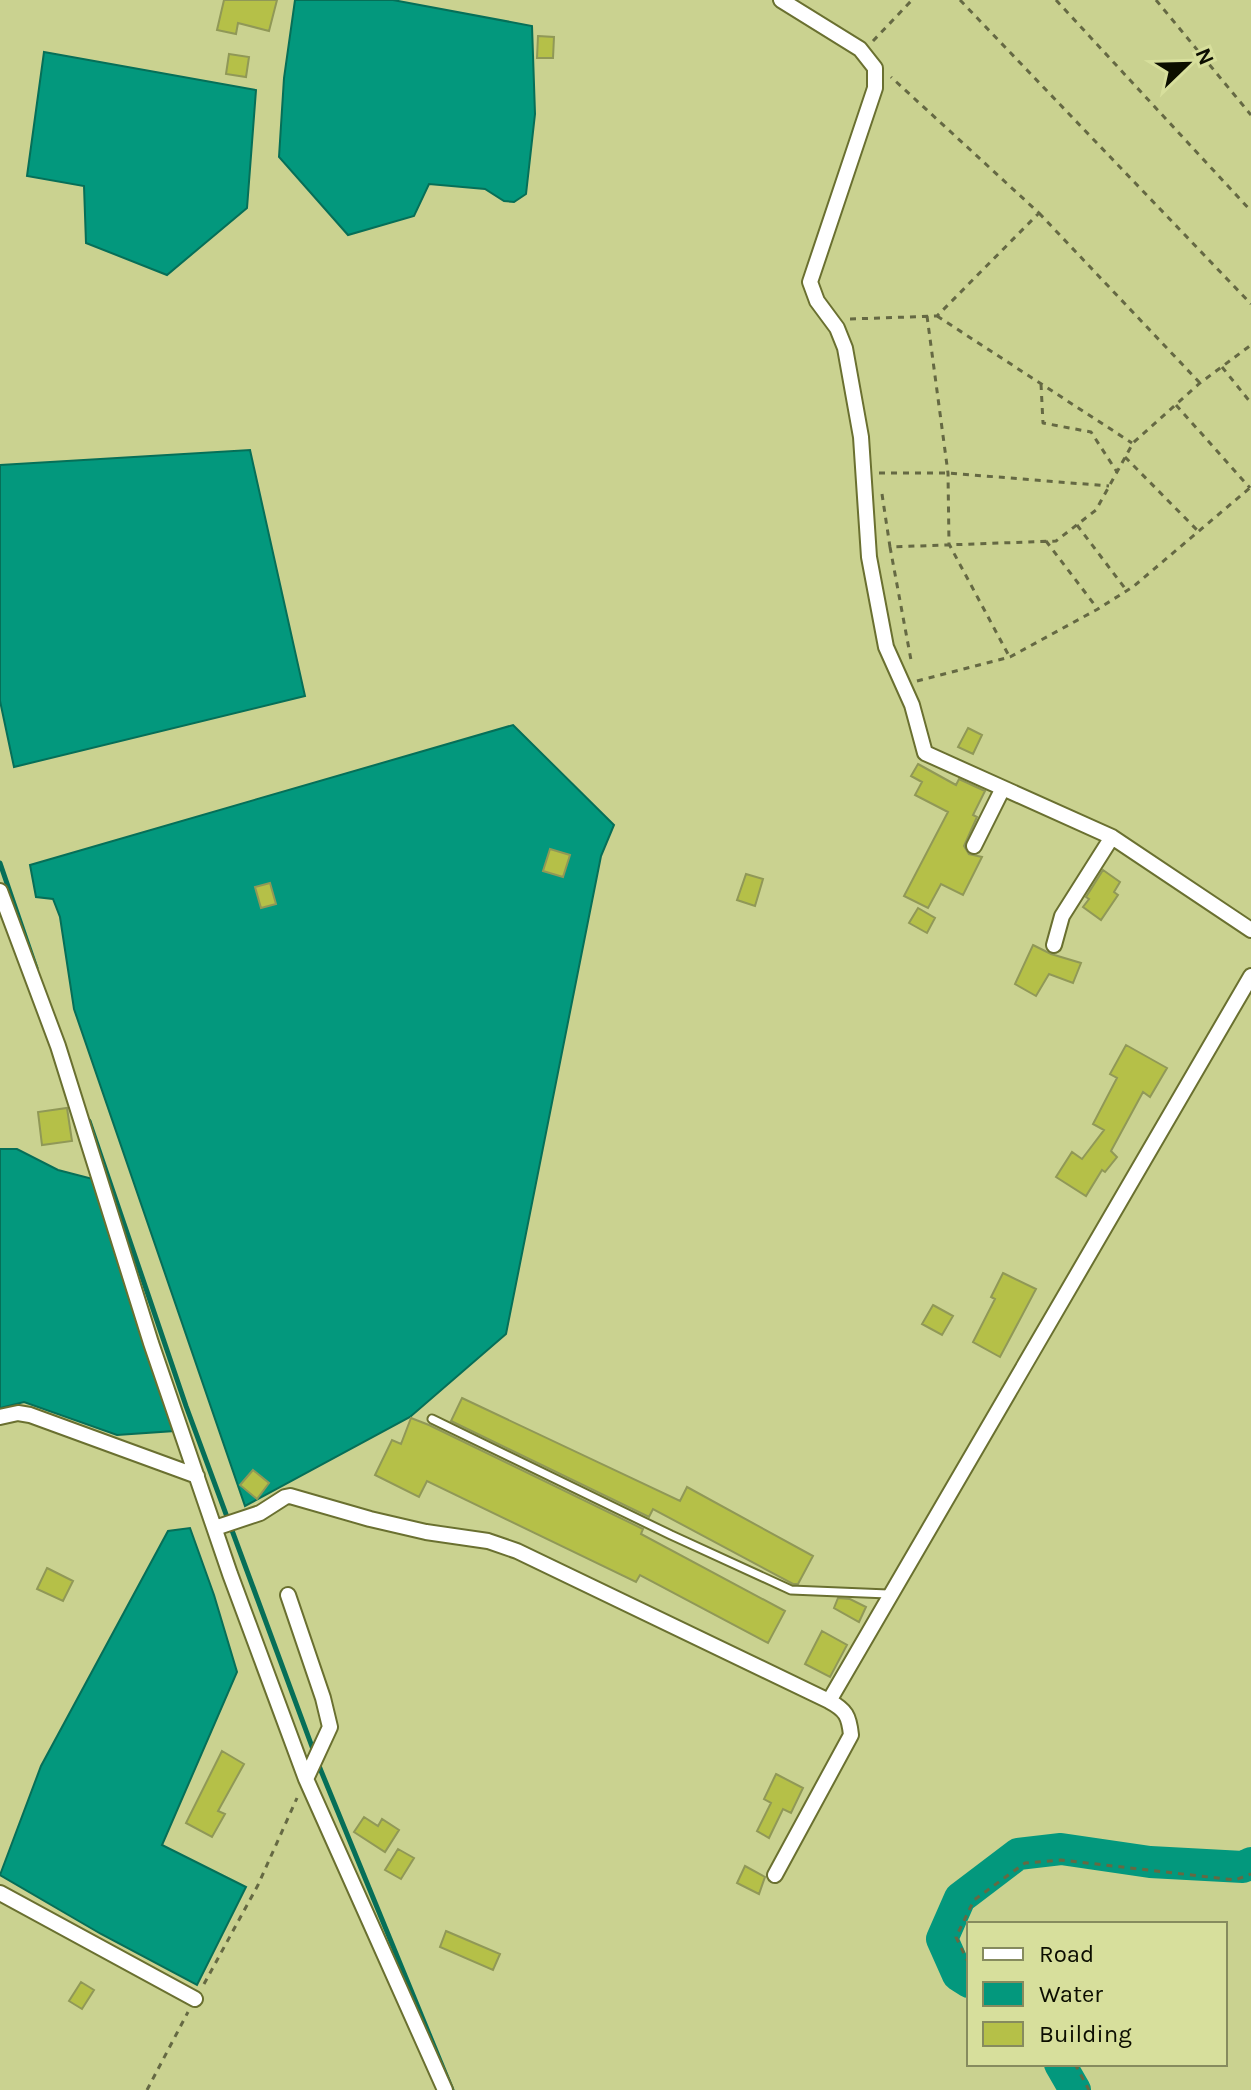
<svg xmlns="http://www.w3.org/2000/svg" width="1251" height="2090" font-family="Karla,sans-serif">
<rect width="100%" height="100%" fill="#cad290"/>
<path fill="#03987d" stroke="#066f58" stroke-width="2" d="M295,0H393L532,26L535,114L526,194L514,202L504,201L485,189L429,184L414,216L348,235L279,157L284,78Z
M44,52L256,90L247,208L167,275L86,243L84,186L27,176Z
M250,450L305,696L14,767L0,701V465Z
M513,725L614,825L601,856L506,1334L410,1417L245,1506L74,1009L60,917L53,899L36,897L30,865Z
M0,1149H17L58,1170L93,1179L174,1431L117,1435L24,1402L0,1408Z
M190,1528L214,1595L237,1672L162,1845L246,1887L197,1985L101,1934L0,1875L41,1766L168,1531Z"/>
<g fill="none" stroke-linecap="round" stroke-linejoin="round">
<path stroke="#066f58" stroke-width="5" d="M0,863L36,968
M89,1121L186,1406L314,1752
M317,1761L452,2090"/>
<path stroke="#03987d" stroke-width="32" d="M969,1982L958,1975L942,1939L960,1898L1018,1854L1061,1849L1150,1862L1243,1867L1251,1863
M1060,2064L1075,2090"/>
</g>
<path fill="#b5c048" stroke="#909857" stroke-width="2" d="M224,0H277L269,31L238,23L236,34L217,30Z
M538,36L554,37L553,58H537Z
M229,54L249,57L246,77L226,74Z
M968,728L982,735L973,754L958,747Z
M918,764L956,785L959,779L985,791L973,815L977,817L964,846L969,854L982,857L963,895L941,884L928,908L904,896L948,812L915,795L922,782L911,776Z
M550,849L570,855L563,877L543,871Z
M1103,870L1120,882L1114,892L1118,895L1101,920L1083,907L1089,899L1086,897Z
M746,874L763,879L755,906L737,900Z
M270,883L276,904L261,908L255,887Z
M918,908L935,918L927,933L909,923Z
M1033,945L1051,954L1081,963L1073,983L1049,974L1036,996L1015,984Z
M1126,1045L1167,1068L1150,1097L1143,1092L1111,1151L1117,1157L1105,1172L1102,1170L1086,1196L1056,1177L1072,1152L1082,1159L1104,1130L1093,1124L1117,1078L1110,1074Z
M67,1108L72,1141L42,1145L38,1112Z
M1003,1273L1036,1289L1000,1357L973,1342L995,1299L991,1297Z
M933,1305L953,1316L942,1335L922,1324Z
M462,1398L680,1501L687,1487L813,1556L798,1584H793L653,1509L649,1517L451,1421Z
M411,1418L429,1425L643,1529L641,1534L785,1611L768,1643L640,1575L636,1582L427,1481L419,1497L375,1475L392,1440L401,1444Z
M253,1470L269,1483L257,1499L240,1485Z
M47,1568L73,1581L63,1601L37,1589Z
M838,1598L850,1599L866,1607L859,1622L834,1608Z
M822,1631L847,1645L830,1677L805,1664Z
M222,1751L244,1764L218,1811L225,1814L212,1837L186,1823Z
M776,1774L803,1788L791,1813L783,1809L769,1838L757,1831L771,1803L764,1799Z
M364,1817L378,1826L382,1819L399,1830L385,1852L354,1832Z
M398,1849L414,1858L401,1879L385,1870Z
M745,1866L765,1877L759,1894L737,1883Z
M446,1931L500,1954L493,1970L440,1947Z
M81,1982L94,1990L82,2009L69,2001Z"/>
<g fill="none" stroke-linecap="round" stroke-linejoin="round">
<g stroke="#6a7030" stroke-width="11">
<path id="service" d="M432,1419L671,1535L791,1590L888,1594"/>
</g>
<g stroke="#6a7030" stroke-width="18">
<path id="minor" d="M781,0L860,49L875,68V88L810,282L817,301L837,328L845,348L861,437L869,557L886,647L912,705L925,753L1112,837L1251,930
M974,846L1003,788
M0,891L58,1046L151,1343L230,1574L306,1779L445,2090
M1054,945L1062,916L1112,837
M0,1417L18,1413L30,1415L197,1476
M215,1528L260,1513L285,1497L290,1496L370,1519L426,1532L488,1541L517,1551L829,1701L1251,976
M288,1595L323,1698L330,1727L306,1779
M775,1875L851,1735C849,1716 846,1710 829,1701
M0,1893L195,1999"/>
</g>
<path stroke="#656943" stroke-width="3" stroke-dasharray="6 6" stroke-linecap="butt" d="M960,0L1251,304
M1056,0L1251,211
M1156,0L1251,115
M873,41L912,0
M1039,213L1199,382
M927,316L948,473L949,544L1009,656
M937,316L1132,443
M850,319L937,316L1039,213L891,77
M1222,367L1251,403
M1041,384L1043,423L1091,432L1117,472
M1176,405L1250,488
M1125,457L1198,531
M879,473H948L1109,486
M882,494L890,547L1056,541L1096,510L1133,443L1200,383L1251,345
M1077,525L1127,591
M1046,541L1097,608
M890,547L911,660
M917,681L1010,657L1098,609L1134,586L1251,487
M969,1964L956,1937L974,1900L1025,1863L1061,1860L1235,1880L1251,1874
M204,1984L258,1885L297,1798
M1075,2064L1089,2090
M147,2090L188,2012"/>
<use href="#service" stroke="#fff" stroke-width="7"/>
<use href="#minor" stroke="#fff" stroke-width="14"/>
</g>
<rect x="967" y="1922" width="260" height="144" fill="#d7df9c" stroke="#868b5e" stroke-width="2"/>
<rect x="983" y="1948" width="40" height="12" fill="#ffffff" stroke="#868b5e" stroke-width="2"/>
<text x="1039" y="1962" font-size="24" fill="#0c0e00">Road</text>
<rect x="983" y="1982" width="40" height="24" fill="#03987d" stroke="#868b5e" stroke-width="2"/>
<text x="1039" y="2002" font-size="24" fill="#0c0e00">Water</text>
<rect x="983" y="2022" width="40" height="24" fill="#b5c048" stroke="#868b5e" stroke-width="2"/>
<text x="1039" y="2042" font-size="24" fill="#0c0e00">Building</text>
<g transform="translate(1187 64) rotate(67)" stroke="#d7df9c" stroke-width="6" paint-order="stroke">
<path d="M0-6L14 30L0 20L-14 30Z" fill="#0c0e00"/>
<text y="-12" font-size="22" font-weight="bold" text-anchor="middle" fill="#0c0e00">N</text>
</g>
</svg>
